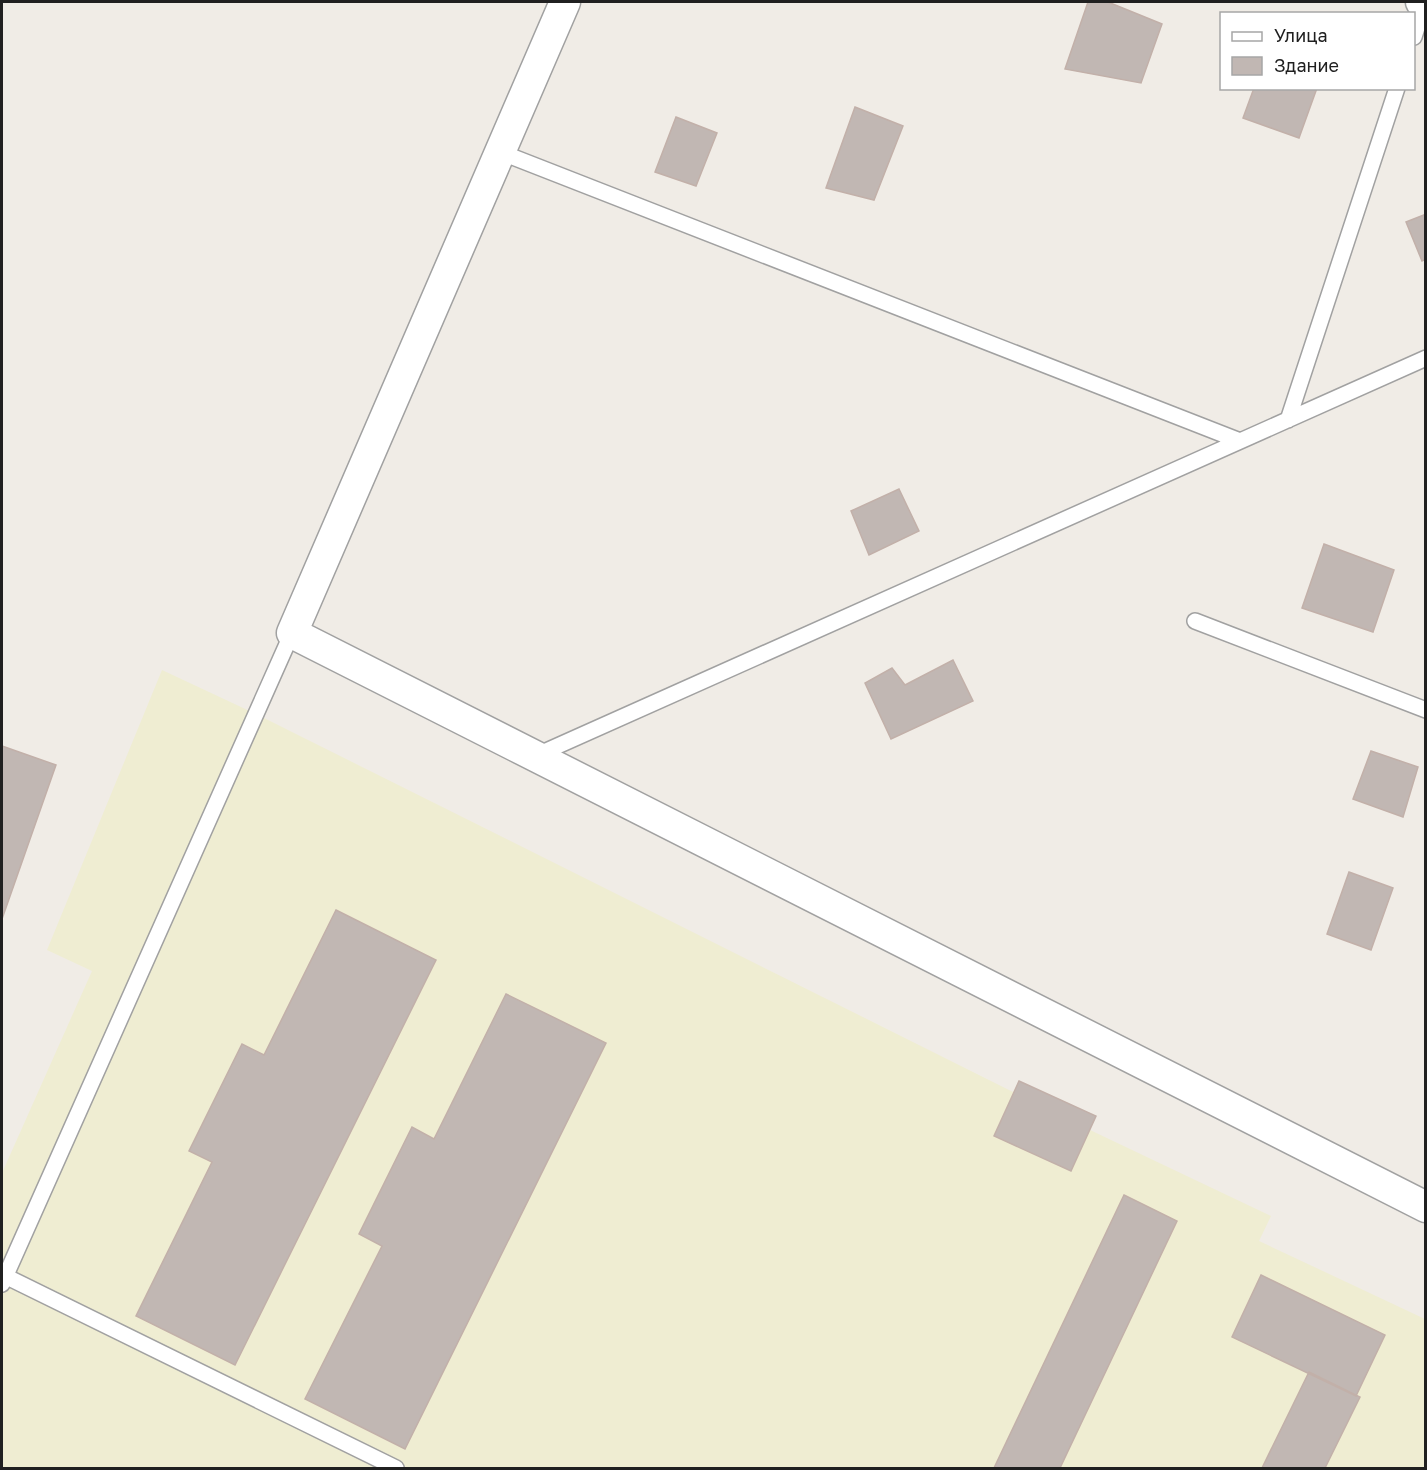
<svg xmlns="http://www.w3.org/2000/svg" width="1427" height="1470" font-family="'Golos Text',sans-serif">
<rect width="100%" height="100%" fill="#f0ece6"/>
<path fill="#efedd2" d="M162,670L256,714L1013,1092L1019,1081L1096,1116L1090,1130L1271,1216L1259,1241L1425,1319V1468H2V1173L92,971L47,950Z"/>
<path fill="#c1b7b3" stroke="#c2b0a9" stroke-width="1.5" d="M1088,2H1108L1162,24L1141,83L1065,69Z
M1254,88H1317L1299,138L1243,118Z
M855,107L903,126L874,200L826,188Z
M676,117L717,133L696,186L655,172Z
M1426,214V259L1422,261L1406,222Z
M899,489L919,531L869,555L851,511Z
M1324,544L1394,570L1373,632L1302,608Z
M953,660L973,701L891,739L865,683L892,668L905,685Z
M2,746L56,765L2,919Z
M1371,751L1418,767L1403,817L1353,799Z
M1349,872L1393,888L1371,950L1327,934Z
M336,910L436,960L235,1365L136,1316L212,1162L189,1151L242,1044L264,1055Z
M506,994L606,1043L405,1449L305,1399L382,1246L359,1234L412,1127L434,1139Z
M1019,1081L1096,1116L1071,1171L994,1136Z
M1124,1195L1177,1221L1060,1468H994Z
M1261,1275L1385,1335L1356,1396L1232,1337Z
M1309,1372L1360,1397L1325,1468H1262Z"/>
<g fill="none" stroke-linecap="round" stroke-linejoin="round">
<g stroke="#a1a1a1" stroke-width="18">
<path id="service" d="M1414,37L1425,3
M500,152L1240,441
M1288,420L1397,88
M1195,621L1426,710
M535,756L1426,358
M5,1276L396,1468
M2,1284L292,633"/>
</g>
<g stroke="#a1a1a1" stroke-width="33">
<path id="minor" d="M565,2L292,633L1426,1207
M1421,2L1426,3"/>
</g>
<use href="#service" stroke="#fff" stroke-width="15"/>
<use href="#minor" stroke="#fff" stroke-width="30"/>
</g>
<rect width="1427" height="1470" fill="none" stroke="#202020" stroke-width="6"/>
<rect x="1220" y="12" width="195" height="78" fill="#ffffff" stroke="#a6a6a6" stroke-width="1.5"/>
<rect x="1232" y="32" width="30" height="9" fill="#ffffff" stroke="#a6a6a6" stroke-width="1.5"/>
<text x="1274" y="42" font-size="18" fill="#202020">Улица</text>
<rect x="1232" y="57" width="30" height="18" fill="#c1b7b3" stroke="#a6a6a6" stroke-width="1.5"/>
<text x="1274" y="72" font-size="18" fill="#202020">Здание</text>
</svg>
